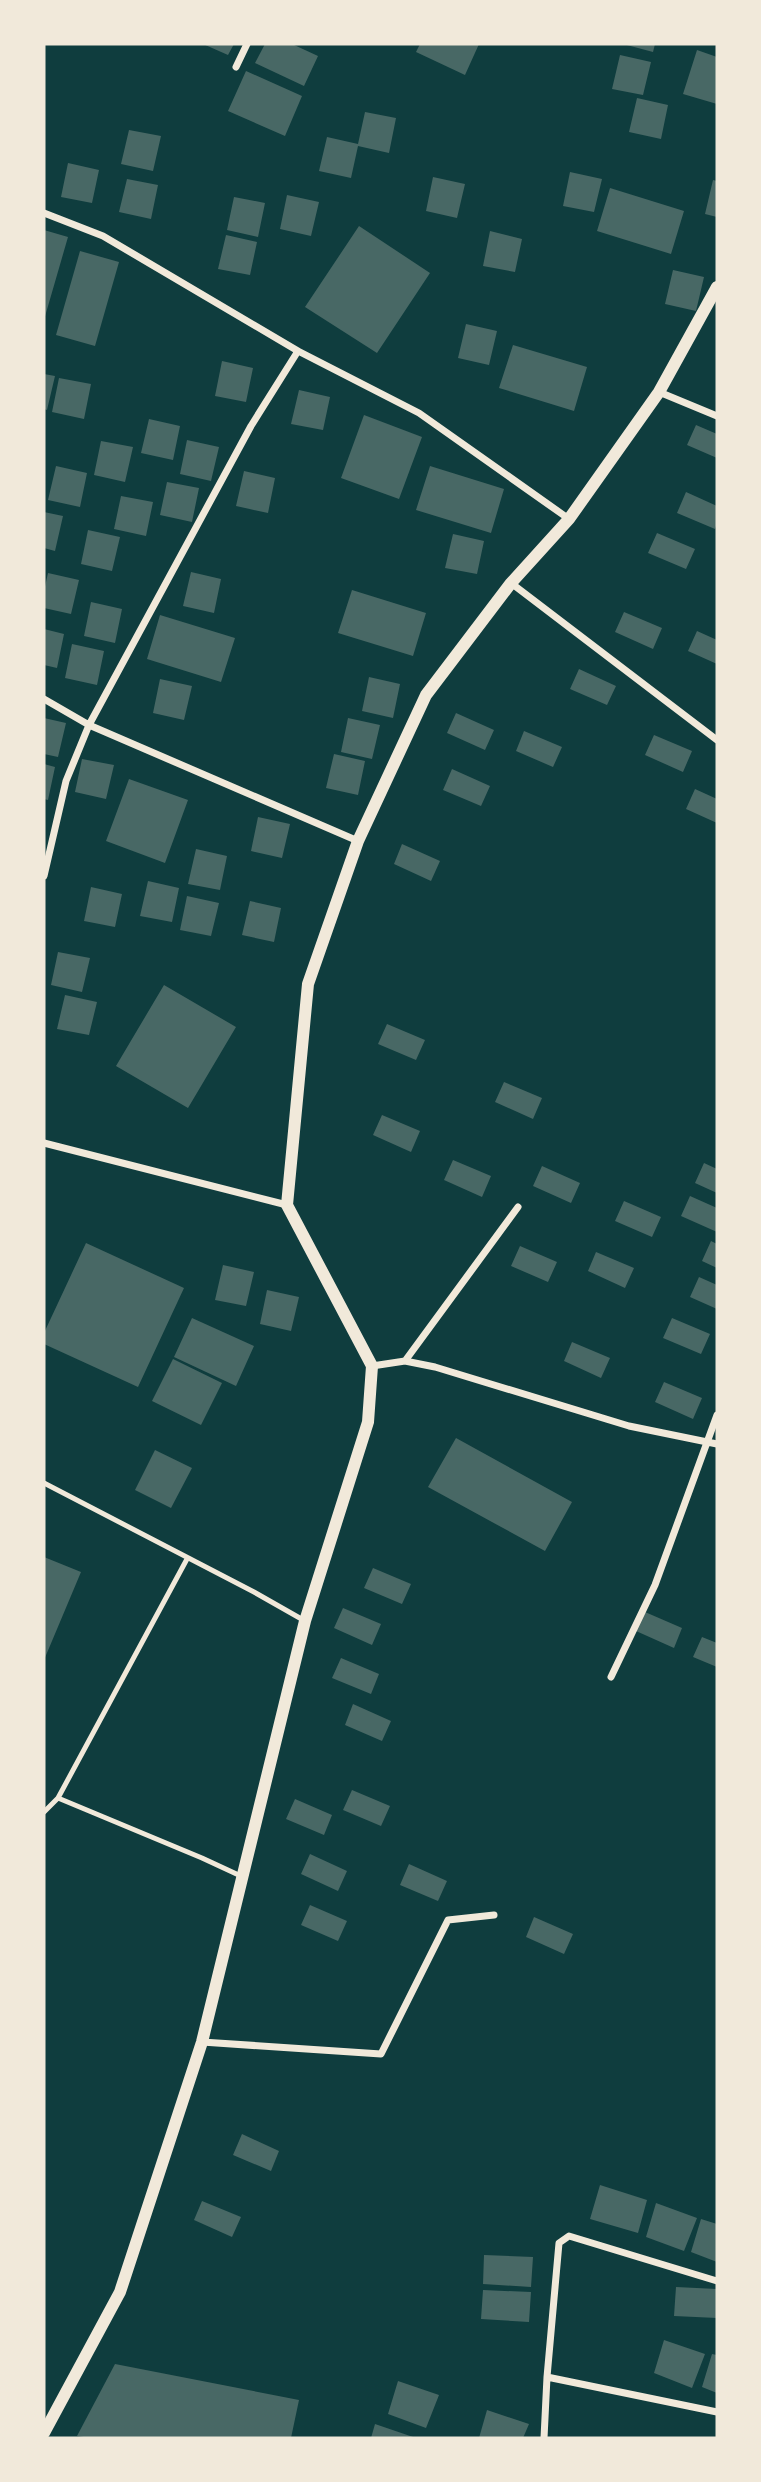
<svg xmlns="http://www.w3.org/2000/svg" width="761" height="2482" font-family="'DejaVu Sans',sans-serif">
<rect width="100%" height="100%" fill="#0f3d3e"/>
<path fill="#486865" d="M203,44H234L228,55Z
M265,44H292L318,56L304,86L255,63Z
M420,44H479L465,75L416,52Z
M623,44H655L653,52Z
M697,50L717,57V104L683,94Z
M620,55L651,62L643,95L612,89Z
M246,71L302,96L285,136L228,111Z
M637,98L668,105L661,139L629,132Z
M365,112L396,118L389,153L358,146L351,178L319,171L327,137L358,144Z
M129,130L161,136L153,171L121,164Z
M68,163L99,170L92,203L61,197Z
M570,172L602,179L594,212L563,206Z
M433,177L465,184L457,218L426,211Z
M127,179L158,185L151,219L119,212Z
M713,180L717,181V217L705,214Z
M610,188L684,211L671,254L597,231Z
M287,195L319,202L311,236L280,229Z
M234,197L265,203L258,237L227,230Z
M359,226L430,273L377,353L305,307Z
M44,230L68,237L44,320Z
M490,231L522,239L515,272L483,266Z
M226,235L257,242L250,275L218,269Z
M80,251L119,262L95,346L56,335Z
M673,270L704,277L696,311L665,304Z
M466,324L497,331L489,365L458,358Z
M513,345L587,367L574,411L499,388Z
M222,361L253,368L246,402L215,396Z
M44,374L55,376L47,410L44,409Z
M59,378L91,384L84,419L52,412Z
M299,390L330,397L323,430L291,424Z
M364,415L422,437L399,499L341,478Z
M149,419L180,426L173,460L141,453Z
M696,425L717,434V458L687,445Z
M187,440L219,447L211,481L180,474Z
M101,441L133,447L125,482L94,475Z
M56,466L87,473L80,507L48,500Z
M430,466L504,489L491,533L416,510Z
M244,471L275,478L268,513L236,506Z
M167,482L199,488L192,522L160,515Z
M686,492L717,506V523L715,529L677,513Z
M121,496L153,502L146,536L114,529Z
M44,512L63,516L55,551L44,548Z
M88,530L120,537L112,571L81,564Z
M657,533L695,549L686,569L648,553Z
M453,534L484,541L477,574L445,568Z
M191,572L221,579L214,613L183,606Z
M48,573L79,580L71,614L44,608V591Z
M352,590L426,613L413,656L338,633Z
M91,602L122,609L115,643L84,636Z
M624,612L662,628L653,649L615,632Z
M160,615L235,638L221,682L147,659Z
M44,629L64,634L57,668L44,665Z
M697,631L717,640V664L688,651Z
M72,644L104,651L97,685L65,678Z
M579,669L616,686L607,705L570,689Z
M369,677L400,684L393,718L362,711Z
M160,679L192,686L184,720L153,713Z
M456,713L494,730L485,750L447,733Z
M44,718L66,723L58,757L44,754Z
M348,718L380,725L372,759L341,752Z
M524,731L562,747L553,767L516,751Z
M654,735L692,751L683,772L645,755Z
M334,754L365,761L358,795L326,788Z
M82,759L114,765L106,799L75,792Z
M44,764L55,767L48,800L44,799Z
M452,769L490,786L481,806L443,790Z
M129,779L188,800L165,863L106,841Z
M695,789L717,799V823L686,809Z
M258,817L290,824L282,858L251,851Z
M402,844L440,861L431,881L394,864Z
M196,849L227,856L220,890L188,884Z
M148,881L179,888L172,922L140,916Z
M91,887L122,894L115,927L84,921Z
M187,896L219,903L211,936L180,930Z
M250,901L281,908L274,942L242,935Z
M58,952L90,958L82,992L51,985Z
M164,985L236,1027L188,1108L116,1066Z
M65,995L97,1002L89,1035L57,1029Z
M387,1024L425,1040L416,1060L378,1044Z
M504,1082L542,1098L533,1119L495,1102Z
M382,1115L420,1131L411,1152L373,1135Z
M453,1160L491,1176L482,1197L444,1180Z
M704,1163L717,1169V1193L695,1183Z
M542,1166L580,1183L571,1203L533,1186Z
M690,1196L717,1208V1232L681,1216Z
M624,1201L661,1217L652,1237L615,1221Z
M711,1241L717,1244V1268L702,1261Z
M86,1243L184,1288L138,1387L44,1344V1333Z
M520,1246L557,1262L548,1282L511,1266Z
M596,1252L634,1268L625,1288L588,1271Z
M223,1265L254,1272L246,1306L215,1300Z
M699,1277L717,1285V1309L690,1297Z
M267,1290L299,1297L291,1331L260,1324Z
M192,1318L254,1346L236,1386L174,1357Z
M672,1318L710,1334L701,1354L663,1338Z
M572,1342L610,1358L601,1378L564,1361Z
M173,1359L222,1383L201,1425L152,1401Z
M664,1382L702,1398L693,1419L655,1402Z
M456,1438L572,1502L545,1551L428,1487Z
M155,1450L192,1468L171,1508L135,1490Z
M44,1557L81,1572L44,1660Z
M373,1568L411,1584L402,1604L364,1588Z
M343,1608L381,1624L372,1645L334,1628Z
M645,1612L682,1628L674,1648L636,1631Z
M702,1637L717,1643V1667L693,1657Z
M341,1658L379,1674L371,1694L332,1678Z
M353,1704L391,1721L382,1741L345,1725Z
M352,1790L390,1806L381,1826L343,1810Z
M295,1799L332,1815L324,1835L286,1819Z
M310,1854L347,1871L338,1891L301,1874Z
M409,1864L447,1881L438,1901L400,1885Z
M310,1905L347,1921L338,1941L301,1925Z
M534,1917L573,1934L564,1954L526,1937Z
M242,2134L279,2151L271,2171L233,2155Z
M600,2185L647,2200L638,2233L590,2219Z
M202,2201L241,2217L232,2237L194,2220Z
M656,2203L697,2218L684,2251L646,2237Z
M701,2219L717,2224V2262L691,2252Z
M484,2255L533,2257L531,2287L483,2284Z
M676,2287L717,2289V2318L674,2316Z
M483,2290L531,2292L529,2322L481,2319Z
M664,2340L705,2354L692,2388L654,2373Z
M712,2354L717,2355V2393L702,2387Z
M115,2364L299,2400L291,2438H90L77,2436Z
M398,2381L439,2395L426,2428L388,2414Z
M487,2410L529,2424L523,2438H479Z
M375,2424L416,2438H371Z"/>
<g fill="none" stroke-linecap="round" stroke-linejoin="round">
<path stroke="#f1e9da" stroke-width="5" d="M44,1483L254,1592L305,1621
M58,1798L202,1858L243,1877
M44,1812L58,1798L187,1559"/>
<path stroke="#f1e9da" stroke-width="7" d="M236,67L247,44
M44,213L103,236L298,351L419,413L569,519
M659,392L717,416
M511,583L717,740
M44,699L89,725L358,841
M44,876L66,781L89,725L251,426L298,351
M44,1143L287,1205
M405,1361L518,1207
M372,1366L405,1361L435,1367L629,1426L717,1444
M611,1677L655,1585L717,1415
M202,2042L381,2054L448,1920L494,1915
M547,2377L717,2412
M544,2438L547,2377L559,2243L569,2236L717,2281"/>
<path stroke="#f1e9da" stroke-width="12" d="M44,2433L120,2292L202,2042L305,1621L368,1422L372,1366L287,1205L308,984L358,841L426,695L511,583L569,519L659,392L717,287"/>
</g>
<rect width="761" height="2482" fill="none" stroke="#f1e9da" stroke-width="91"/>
</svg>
